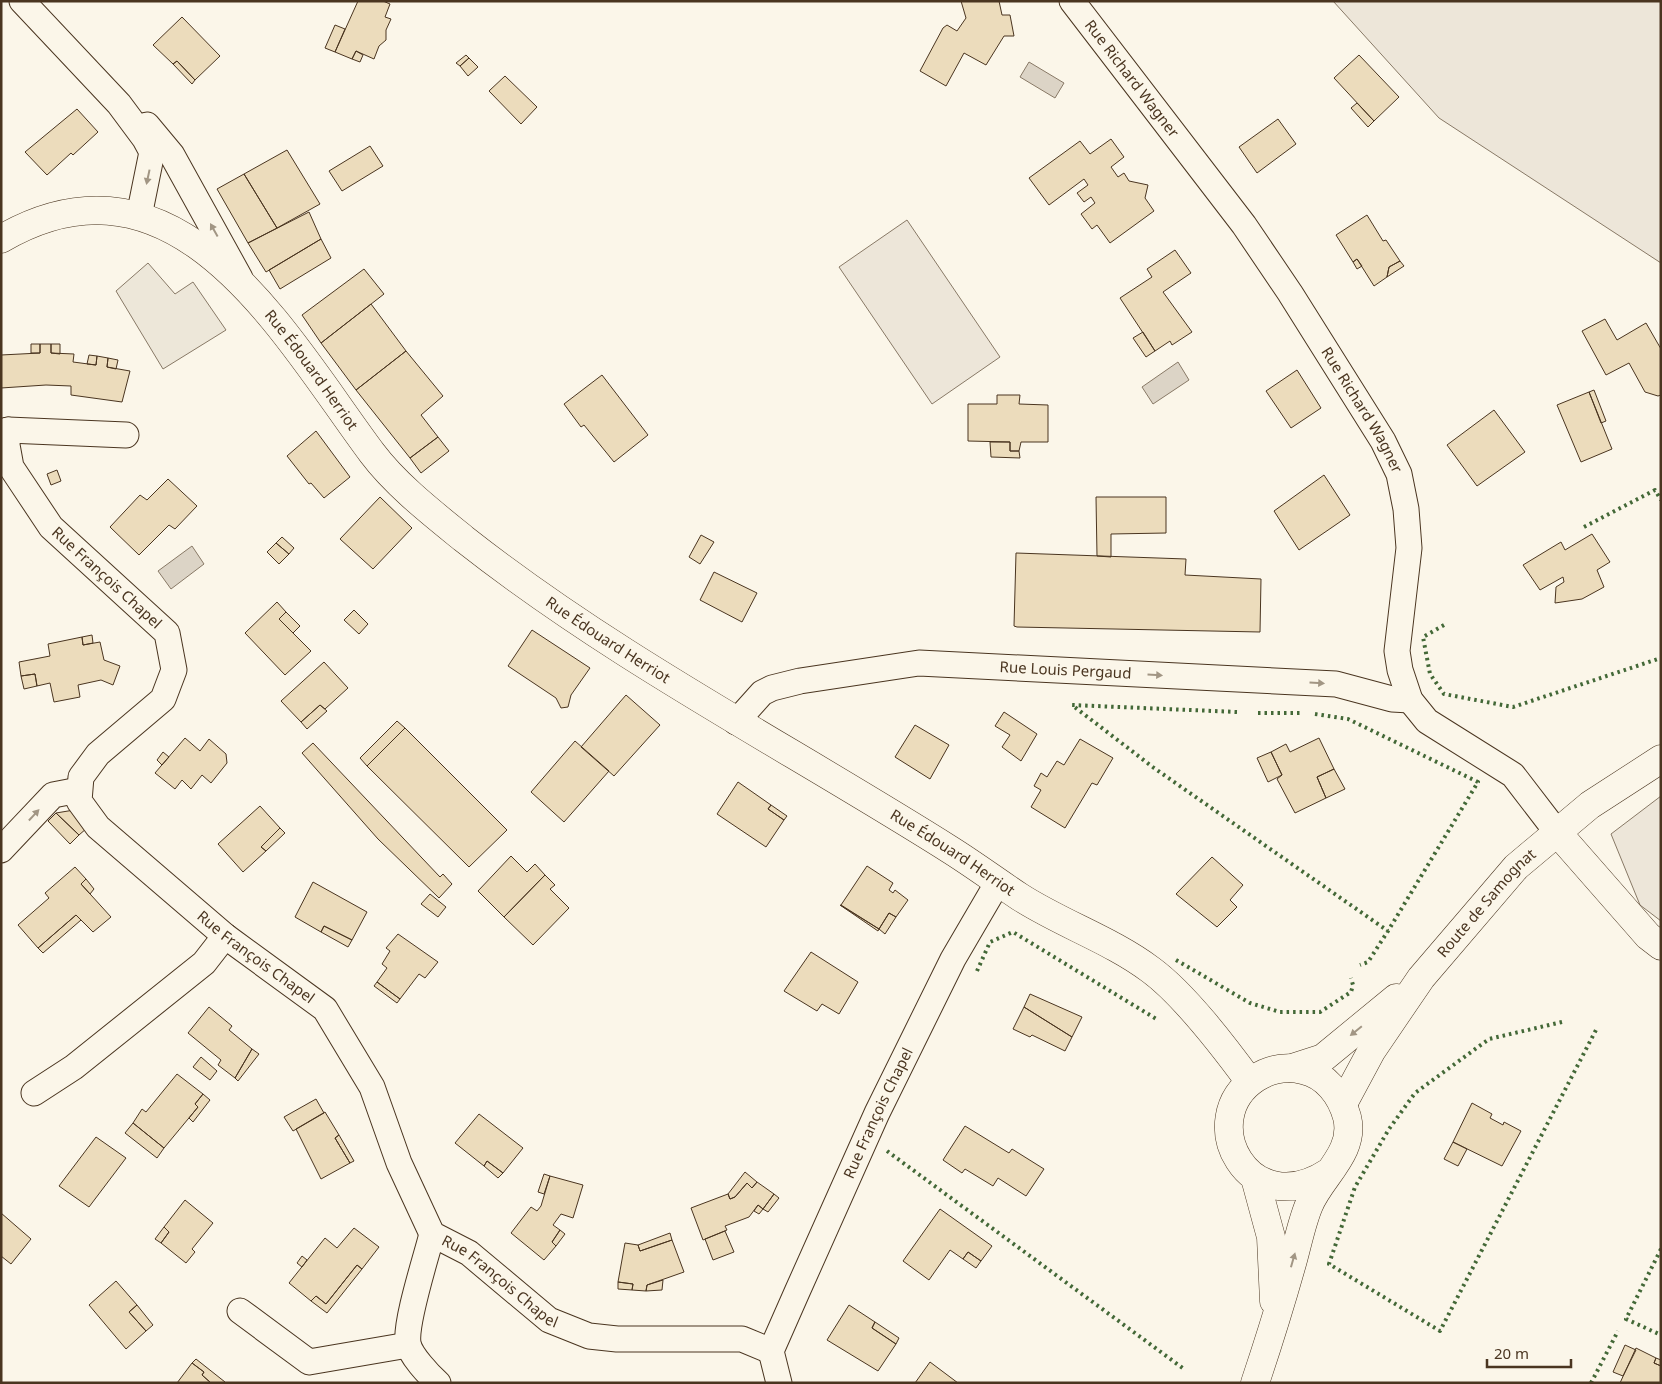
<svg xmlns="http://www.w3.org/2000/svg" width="1662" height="1384" font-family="'Noto Sans',sans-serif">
<rect width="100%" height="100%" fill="#fbf6e9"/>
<path fill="#ede6d9" stroke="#887966" d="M1333,1H1661V263L1439,118Z
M907,220L1000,357L932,404L839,267Z
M1661,796V921L1640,905L1611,834Z"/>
<path fill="#ede7d9" stroke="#887966" d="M148,263L175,294L193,282L226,330L163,369L116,291Z"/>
<path fill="#dcd4c6" stroke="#887966" d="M1029,62L1064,83L1055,98L1020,77Z
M1178,362L1189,380L1153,404L1142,387Z
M192,546L204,564L171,589L158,571Z"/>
<path fill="#ecdcbc" stroke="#4a3520" d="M358,1H383L390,4L385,17L391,19L386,30V40L379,46L374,59L356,51L352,59L335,52Z
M961,1H999L1002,15H1010L1014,36H1004L986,65L964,53L946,86L920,71L943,28L947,25L957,31L966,18Z
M182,17L220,56L195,80L177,61L173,64L153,45Z
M335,25L345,29L335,52L325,48Z
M356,51L363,55L360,62L352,59Z
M466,55L469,58L460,66L456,63Z
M1359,55L1399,97L1374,121L1334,78Z
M469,58L478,67L468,76L460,66Z
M177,61L195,80L192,84L173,64Z
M505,76L537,107L521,124L489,91Z
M1357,103L1374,121L1368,127L1351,108Z
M77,109L98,132L73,155L71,153L47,175L25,152Z
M1278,119L1296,144L1257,173L1239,147Z
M1111,139L1124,157L1111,167L1118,177L1124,173L1129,181L1148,185L1145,198L1154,211L1110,243L1097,225L1092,229L1081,214L1095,203L1091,197L1084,202L1077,193L1088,185L1084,179L1049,205L1029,178L1080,141L1090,154Z
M370,146L383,166L342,191L329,171Z
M287,150L320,204L277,228L244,174Z
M244,174L277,228L248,243L217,189Z
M309,212L321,239L266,272L248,243Z
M1367,215L1383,241L1386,240L1400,261L1389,267L1387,277L1374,286L1357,259L1353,262L1336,235Z
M321,239L331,258L280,289L269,270Z
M1175,250L1191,273L1163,292L1192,332L1172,345L1170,341L1155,351L1120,298L1152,277L1147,269Z
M1357,259L1362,266L1357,269L1353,262Z
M1400,261L1404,266L1387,277L1389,267Z
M364,269L384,294L321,343L302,315Z
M371,304L406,351L356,390L321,343Z
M1605,319L1617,340L1646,323L1661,349V395L1658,396L1645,392L1629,363L1606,375L1582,331Z
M1143,332L1155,351L1146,357L1133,338Z
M31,344H40V353H31Z
M40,344H51V353L74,354L73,362L96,365L97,356L108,358L107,367L130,371L122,402L71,395V386L46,385L1,388V355L40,353Z
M51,344H60V354L51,353Z
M406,351L443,396L421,415L438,437L410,458L356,390Z
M89,355L97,356L96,365L87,364Z
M108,358L118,360L116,369L107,367Z
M1297,370L1321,408L1291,428L1266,391Z
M602,375L648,435L614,462L584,425L581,427L564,404Z
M1594,390L1606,421L1601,423L1589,392Z
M1589,392L1612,449L1581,462L1557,405Z
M997,395H1020L1019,404L1048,405V442H1021L1019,451H1010V442L968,441V404H997Z
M1494,410L1525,452L1477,486L1447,445Z
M316,431L350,477L324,498L311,483L309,484L287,456Z
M438,437L449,451L421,473L410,458Z
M990,442H1010V451H1019L1020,458L991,457Z
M57,470L61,481L51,485L47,474Z
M1324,475L1350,515L1299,550L1274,511Z
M168,479L197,506L175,529L169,525L139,555L110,527L140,495L147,500Z
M380,497L412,528L373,569L340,539Z
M1096,497H1166V533L1111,534V557L1097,556Z
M1592,534L1610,562L1597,570L1604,587L1582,599L1555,603L1556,587L1564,582L1563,577L1540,590L1523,565L1561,542L1565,550Z
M701,535L714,542L700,564L689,557Z
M282,537L294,548L289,554L276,543Z
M276,543L289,554L279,564L267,552Z
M1016,553L1186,559L1185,575L1261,579L1260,632L1017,627L1014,626Z
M714,572L757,593L742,622L700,600Z
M277,602L286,612L279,619L311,651L285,675L245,633Z
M354,610L368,624L359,634L344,620Z
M286,612L300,626L293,633L279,619Z
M532,630L590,668L571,695L568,707L561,708L556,698L508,666Z
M92,635L93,643L83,645L82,637Z
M82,637L83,645L100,642L104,660L120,666L113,685L101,680L78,685L80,697L54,702L50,683L37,686L35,674L21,676L19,662L50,656L48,644Z
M324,662L348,688L325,709L320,705L301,722L281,701Z
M35,674L37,686L24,689L21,676Z
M626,695L660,725L614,776L581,747Z
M320,705L327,711L307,729L301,722Z
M1004,712L1037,734L1021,761L1002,747L1010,735L995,726Z
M397,721L405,728L367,766L360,758Z
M915,725L949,745L930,779L895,757Z
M405,728L507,830L469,867L367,766Z
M185,738L200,751L209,739L226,754L227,763L211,783L202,775L191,789L182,780L175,789L155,773Z
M1319,738L1334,769L1317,777L1326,798L1295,813L1277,779L1282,775L1271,752L1286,744L1290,752Z
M1080,739L1113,758L1097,785L1092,783L1065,828L1031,807L1041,790L1034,786L1041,773L1047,777L1057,761L1064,765Z
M575,741L609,771L564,822L531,792Z
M313,743L440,877L443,874L452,884L439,898L378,839L302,753Z
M163,752L169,757L162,765L157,760Z
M1271,752L1282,775L1268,782L1257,758Z
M1334,769L1345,789L1326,798L1317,777Z
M738,782L771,805L768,809L784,820L766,847L717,814Z
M771,805L787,816L784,820L768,809Z
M260,806L280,828L261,847L266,851L243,872L218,844Z
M74,810L87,828L79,835L56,813Z
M56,813L79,835L70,844L48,821Z
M280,828L285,833L266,851L261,847Z
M511,856L527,872L535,864L545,875L504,917L478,891Z
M1212,857L1243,885L1230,900L1237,907L1217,927L1176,894Z
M867,866L893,883L889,890L893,893L895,890L908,900L896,917L889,913L879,929L841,905Z
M75,867L86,879L81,884L111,917L93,932L76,915L38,948L18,925L49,898L45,893Z
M545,875L555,885L550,889L569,908L533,945L504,917Z
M86,879L94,889L90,894L81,884Z
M313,882L367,912L352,940L324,926L321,932L295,917Z
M430,894L446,907L438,917L421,904Z
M840,905L879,929L878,931Z
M889,913L896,917L885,934L879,929Z
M76,915L81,920L43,953L38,948Z
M324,926L352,940L348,947L321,932Z
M398,934L438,962L425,978L419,974L400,999L377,982L387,968L382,964L390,951L386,948Z
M811,952L858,982L839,1014L822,1004L817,1011L784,991Z
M377,982L400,999L397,1003L374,986Z
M1030,994L1082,1017L1072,1037L1024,1007Z
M209,1007L232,1026L229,1030L252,1049L235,1078L218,1065L221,1060L188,1033Z
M1024,1007L1072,1037L1065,1051L1032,1035L1030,1037L1013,1029Z
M252,1049L259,1054L238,1081L235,1078Z
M201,1057L217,1071L210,1080L193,1067Z
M177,1074L203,1094L195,1104L198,1107L164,1148L133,1123L142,1109L146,1112Z
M203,1094L210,1100L193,1122L189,1118L198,1107L195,1104Z
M316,1099L324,1113L293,1131L284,1117Z
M1472,1103L1492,1114L1490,1118L1503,1125L1504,1122L1521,1131L1502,1166L1453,1142Z
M325,1112L339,1135L335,1138L350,1163L321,1179L296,1129Z
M479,1114L523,1148L503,1173L487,1161L484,1166L455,1143Z
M133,1123L164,1148L157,1158L125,1133Z
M965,1126L1009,1153L1012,1149L1044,1169L1026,1196L998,1178L993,1186L965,1169L962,1173L943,1160Z
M339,1135L354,1161L350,1163L335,1138Z
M96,1137L126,1158L89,1207L59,1186Z
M1453,1142L1467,1149L1458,1166L1444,1159Z
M487,1161L503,1173L498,1178L484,1166Z
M745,1172L757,1182L752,1188L747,1183L735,1197L730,1199L728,1194Z
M544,1174L550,1176L544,1194L538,1192Z
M550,1176L583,1185L573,1218L561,1214L553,1225L560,1230L552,1242L556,1246L544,1260L511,1233L531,1207L537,1211L541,1206Z
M757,1182L774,1194L763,1209L758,1205L749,1217L725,1226L727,1230L703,1240L691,1208L728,1194L730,1199L735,1197L747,1183L752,1188Z
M774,1194L779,1198L768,1212L763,1209Z
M185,1200L213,1223L192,1249L195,1252L186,1263L161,1243L169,1232L164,1227Z
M758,1205L763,1209L759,1214L754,1211Z
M940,1209L992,1246L981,1261L968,1252L963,1259L950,1250L929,1280L903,1261Z
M1,1213L31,1239L11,1264L1,1256Z
M164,1227L169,1232L161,1243L155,1239Z
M354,1228L379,1247L362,1269L357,1265L326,1304L316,1296L311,1301L289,1283L325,1238L337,1248Z
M560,1230L565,1234L556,1246L552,1242Z
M725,1231L734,1252L713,1260L705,1239Z
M670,1233L672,1240L640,1251L638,1245Z
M672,1240L684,1272L647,1285L646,1291L632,1290L633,1284L618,1282L625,1243L638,1245L640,1251Z
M968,1252L981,1261L976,1268L963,1259Z
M302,1256L307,1260L302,1267L297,1263Z
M357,1265L362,1269L327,1313L311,1301L316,1296L326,1304Z
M663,1280L662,1290L646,1291L647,1285Z
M116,1281L137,1305L129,1312L146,1331L126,1349L89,1305Z
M618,1282L633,1284L632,1290L618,1289Z
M137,1305L153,1325L146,1331L129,1312Z
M849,1305L875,1322L872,1328L896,1344L878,1371L827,1340Z
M875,1322L899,1338L896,1344L872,1328Z
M1625,1345L1636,1350L1623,1376L1613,1372Z
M1636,1348L1656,1358L1654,1363L1661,1366V1383H1620Z
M1656,1358L1661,1360V1366L1654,1363Z
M196,1359L225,1382L224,1383H211L202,1375L204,1372L192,1363Z
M930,1362L958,1383H915Z
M192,1363L204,1372L202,1375L211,1383H177Z"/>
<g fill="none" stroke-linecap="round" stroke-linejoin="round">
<g stroke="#4a3520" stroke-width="27">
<g id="street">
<path d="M22,1L119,104L145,139L152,152L139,216"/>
<path id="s1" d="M1072,1L1244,225L1290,293L1383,441L1399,474L1406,509L1409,548L1397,651L1400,670L1410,700L1427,721L1513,775L1556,831"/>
<path d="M147,125L172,155L240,278"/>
<path id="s2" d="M8,430L7,445L11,467L51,527L167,633L174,670L163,699L98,754L81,777L79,801L98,827L225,936L325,1009L372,1087L399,1163L432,1234L469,1253L549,1320L589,1336L617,1339H742L771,1351"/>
<path d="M1,432L8,430L126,435"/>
<path id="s3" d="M736,722L762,693L772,688L800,681L919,663L1336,684L1392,699L1410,700"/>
<path d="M1,850L53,795L79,790"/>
<path d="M34,1093L74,1067L204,963L225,936"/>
<path d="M432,1234C426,1258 405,1322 408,1343C410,1355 429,1375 438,1383"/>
<path d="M240,1311L309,1362L408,1345"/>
<path id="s4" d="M779,1383L771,1351L797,1292L877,1113L953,959L998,882"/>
</g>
</g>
<g stroke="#4a3520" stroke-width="29">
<g id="secondary">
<path id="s5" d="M1,239C178,136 284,335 372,453C396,485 432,513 464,539C615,658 786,746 949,849C973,864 996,881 1020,897C1062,924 1111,940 1151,970C1185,995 1225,1048 1250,1082"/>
<path d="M1556,831L1648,936L1661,946"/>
<path d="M1292,1068L1323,1058L1396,998"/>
<path id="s6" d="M1343,1104L1372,1050L1421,978L1516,867L1590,805L1661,759"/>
<path d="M1255,1178L1271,1237L1274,1301"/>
<path d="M1255,1383C1268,1344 1280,1306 1291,1267C1297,1247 1301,1224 1309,1205C1321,1176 1356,1152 1347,1117C1341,1095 1326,1075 1303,1070C1286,1066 1270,1069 1256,1078C1193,1119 1249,1225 1329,1172"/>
</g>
</g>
<use href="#street" stroke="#fbf6e9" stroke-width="25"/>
<use href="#secondary" stroke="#fbf6e9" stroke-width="28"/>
<path stroke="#436837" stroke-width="4" stroke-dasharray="2.5 4" stroke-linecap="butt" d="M1584,527L1655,490L1661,500
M1444,625L1423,637L1430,674L1444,694L1513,707L1661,658
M1237,712L1072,705L1154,768L1388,931
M1258,713H1301
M1315,714L1348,719L1478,782L1388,931L1368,962L1360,965
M1176,960L1250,1003L1280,1012H1320L1351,992L1353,985L1351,978
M977,971L990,942L1013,932L1158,1020
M1562,1022L1489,1039L1415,1093L1389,1129L1355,1187L1329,1264L1440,1331L1597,1028
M887,1151L1184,1369
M1661,1249L1626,1319L1661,1335
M1591,1383L1618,1331"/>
</g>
<defs><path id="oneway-solid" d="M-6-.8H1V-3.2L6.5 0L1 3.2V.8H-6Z" transform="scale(1.25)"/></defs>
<g fill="#a29684">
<use href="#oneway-solid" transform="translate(148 177) rotate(102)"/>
<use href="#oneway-solid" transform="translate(214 230) rotate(-119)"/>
<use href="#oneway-solid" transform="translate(1155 675) rotate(3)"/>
<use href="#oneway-solid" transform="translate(1317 683) rotate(3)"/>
<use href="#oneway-solid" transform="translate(34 815) rotate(-47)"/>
<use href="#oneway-solid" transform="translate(1356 1031) rotate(141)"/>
<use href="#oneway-solid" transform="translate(1293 1260) rotate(-74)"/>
</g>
<g text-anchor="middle" stroke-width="4" stroke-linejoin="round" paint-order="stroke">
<g font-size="15" fill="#4a3520" stroke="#fbf6e9">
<text dy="5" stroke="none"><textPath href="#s1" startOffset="98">Rue Richard Wagner</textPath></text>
<text dy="5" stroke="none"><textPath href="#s5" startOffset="379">Rue Édouard Herriot</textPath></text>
<text dy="5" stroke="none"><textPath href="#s1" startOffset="502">Rue Richard Wagner</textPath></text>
<text dy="5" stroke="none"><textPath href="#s2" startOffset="185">Rue François Chapel</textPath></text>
<text dy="5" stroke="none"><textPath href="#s5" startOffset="784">Rue Édouard Herriot</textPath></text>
<text dy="5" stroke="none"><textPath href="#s3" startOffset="346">Rue Louis Pergaud</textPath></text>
<text dy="5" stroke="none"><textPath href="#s5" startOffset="1189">Rue Édouard Herriot</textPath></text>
<text dy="5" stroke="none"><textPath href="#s6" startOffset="248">Route de Samognat</textPath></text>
<text dy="5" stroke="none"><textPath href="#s2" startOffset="710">Rue François Chapel</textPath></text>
<text dy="5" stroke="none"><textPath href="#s4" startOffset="294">Rue François Chapel</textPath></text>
<text dy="5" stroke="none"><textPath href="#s2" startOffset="1130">Rue François Chapel</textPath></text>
</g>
</g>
<rect width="1662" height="1384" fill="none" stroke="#4a3520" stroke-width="5"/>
<path d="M1487 1359v8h84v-8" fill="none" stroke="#4a3520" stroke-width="2.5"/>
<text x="1494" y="1359" font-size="15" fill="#4a3520" stroke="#fbf6e9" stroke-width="4" paint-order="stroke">20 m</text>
</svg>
